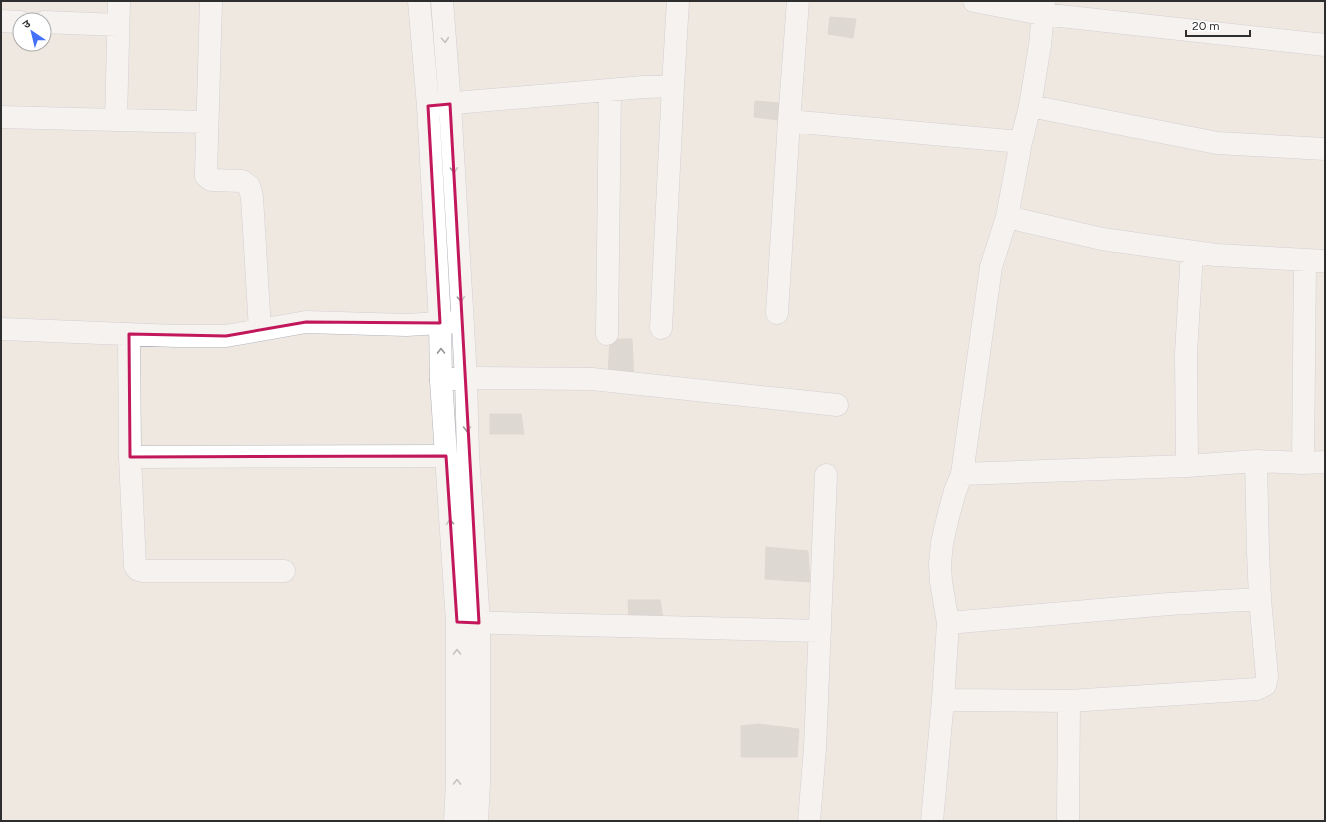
<svg xmlns="http://www.w3.org/2000/svg" width="1326" height="822" font-family="Figtree,'Noto Sans Devanagari',sans-serif">
<rect width="100%" height="100%" fill="#efe8e1"/>
<path fill="#cbc6bf" stroke="#cbc4ba" d="M830,17L856,19L853,38L828,34Z
M755,101L780,103L778,120L754,117Z
M610,339H632L634,381L608,376Z
M490,414H521L524,434H490Z
M766,547L808,551L810,582L765,579Z
M628,600H660L663,619L629,617Z
M758,724L799,729L797,757H741V726Z"/>
<g fill="none" stroke-linecap="round" stroke-linejoin="round">
<g stroke="#b1b4be" stroke-width="23">
<path id="minor" d="M211,1L206,173V176L211,180L242,181L249,186L252,197L260,330
M974,1L1042,14L1325,45
M1,21L20,22
M44,22L118,25
M431,105L644,87L673,86L678,1
M1030,106L1217,143L1325,149
M1,117L116,120L119,1
M116,120L207,122
M789,121L1021,142
M1007,217L1102,239L1216,255L1325,261
M777,313L789,121L798,1
M661,328L673,86
M1,329L176,336H226L306,322L406,325L459,322
M129,334L130,457L135,566L138,570L143,571H284
M607,334L610,90
M441,380L466,378L592,379L837,405
M130,457L446,456
M1303,463L1305,260
M1187,466L1186,353L1192,252
M962,474L1187,466L1256,461L1303,463L1325,462
M460,622L820,631
M948,623L1169,604L1260,599
M943,700L1069,701L1068,821
M1069,701L1257,689L1265,685L1267,677L1260,599L1258,552L1256,461
M809,821L815,748L826,475
M932,821L943,700L948,623L941,582L940,564L942,543L948,517L955,491L962,474L991,267L1007,217L1021,142L1030,106L1040,45L1044,1"/>
</g>
<g stroke="#b1b4be" stroke-width="23">
<path id="tertiary" d="M419,1L428,106L440,323L441,380L457,622V782L455,821
M442,1L450,104L466,378L468,455L479,623V783L477,821"/>
</g>
<use href="#minor" stroke="#fff" stroke-width="22"/>
<use href="#tertiary" stroke="#fff" stroke-width="22"/>
</g>
<defs><path id="oneway-chevron" d="M-2-3.5L2.5 0L-2 3.5" fill="none" stroke-width="1.6" stroke-linecap="round" stroke-linejoin="round"/></defs>
<g stroke="#969696">
<use href="#oneway-chevron" transform="translate(445 40) rotate(85)"/>
<use href="#oneway-chevron" transform="translate(454 170) rotate(87)"/>
<use href="#oneway-chevron" transform="translate(461 299) rotate(87)"/>
<use href="#oneway-chevron" transform="translate(441 351) rotate(-91)"/>
<use href="#oneway-chevron" transform="translate(467 429) rotate(89)"/>
<use href="#oneway-chevron" transform="translate(450 522) rotate(-94)"/>
<use href="#oneway-chevron" transform="translate(457 652) rotate(-90)"/>
<use href="#oneway-chevron" transform="translate(457 782) rotate(-89)"/>
</g>
<path d="M0 0H1326V822H0ZM450,104L479,623L457,622L446,456L130,457L129,334L226,336L306,322L440,323L428,106Z" fill="#efe8e1" fill-opacity=".55" fill-rule="evenodd"/>
<path fill="none" stroke="#c2185b" stroke-width="3" stroke-linejoin="round" d="M450,104L479,623L457,622L446,456L130,457L129,334L226,336L306,322L440,323L428,106Z"/>
<rect width="1326" height="822" fill="none" stroke="#2e2e2e" stroke-width="4"/>
<g transform="translate(32 32) rotate(325)"><circle r="19" fill="#ffffff" stroke="#ababab"/>
<path d="M0-3L7 15L0 10L-7 15Z" fill="#4371f9"/>
<text y="-6" font-size="11" font-weight="bold" text-anchor="middle" fill="#2e2e2e">उ</text>
</g>
<path d="M1186 30v6h64v-6" fill="none" stroke="#2e2e2e" stroke-width="2"/>
<text x="1192" y="30" font-size="12" fill="#2e2e2e" stroke="#ffffff" stroke-width="3" paint-order="stroke">20 m</text>
</svg>
